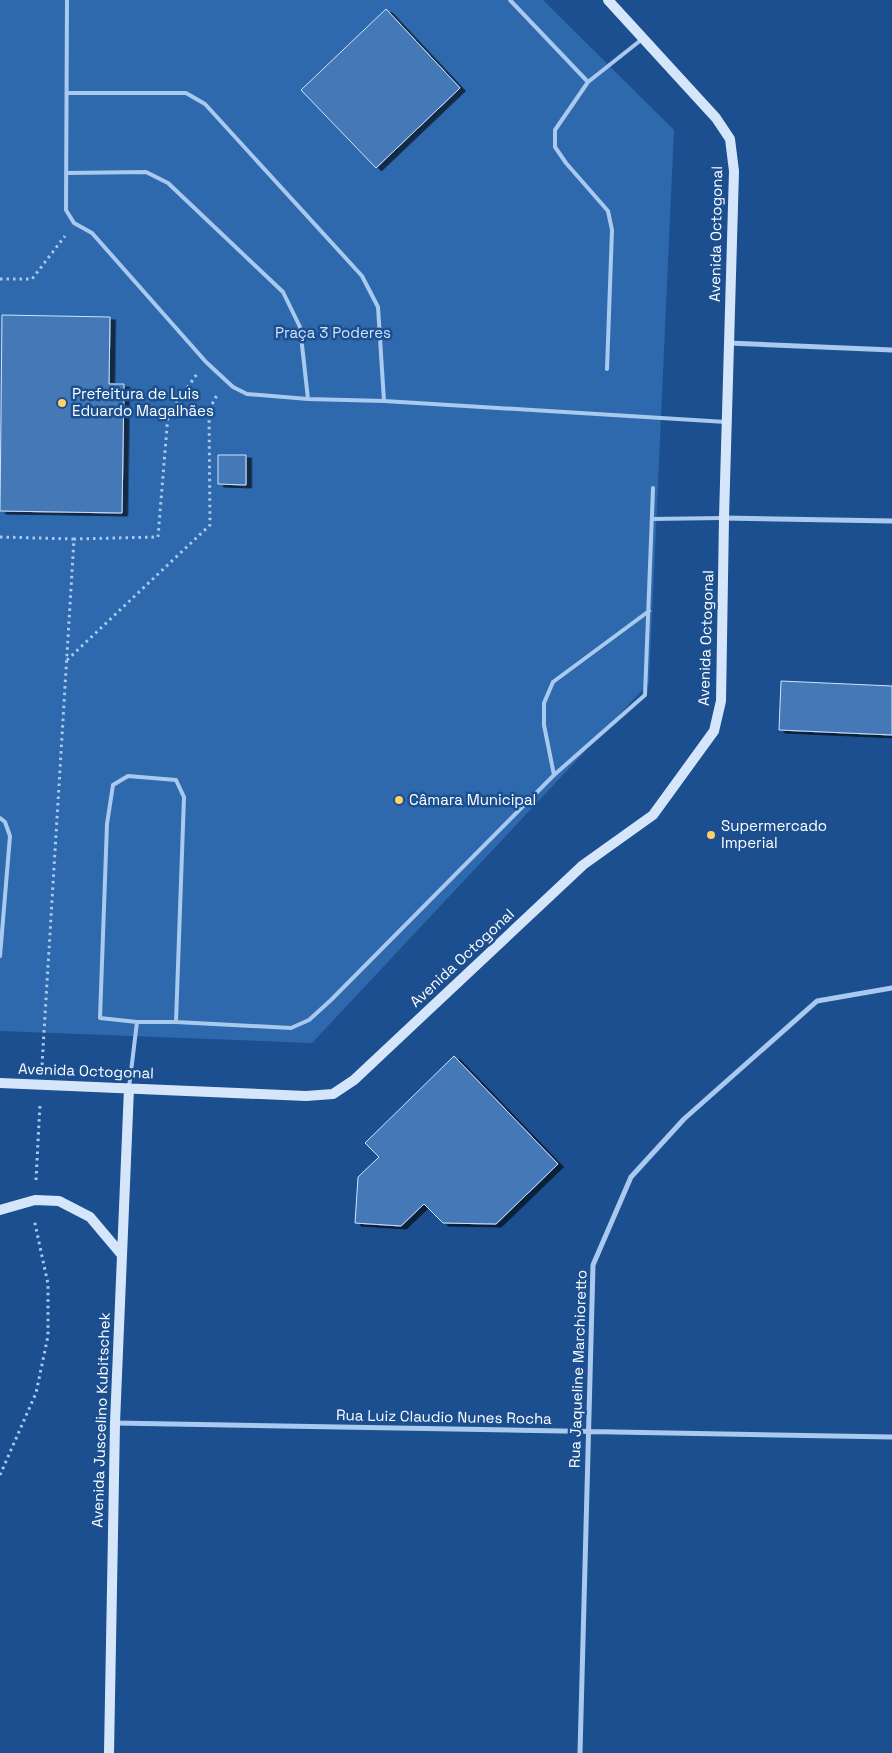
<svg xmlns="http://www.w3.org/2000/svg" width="892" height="1753" font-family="'Space Grotesk',sans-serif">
<defs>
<filter id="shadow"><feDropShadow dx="5.5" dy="3" stdDeviation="0" flood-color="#0009"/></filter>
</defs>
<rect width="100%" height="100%" fill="#1b4f8f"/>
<path fill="#2e69ad" d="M0,0H543L674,130L649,683L312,1043L0,1031Z"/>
<path fill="#4478b7" stroke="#cfe3fa" filter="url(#shadow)" d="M386,9L460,88L376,168L301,90Z
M2,315L110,317L109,384H124L122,513L0,511Z
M218,455H246V485L218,484Z
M781,681L892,686V735L779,730Z
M454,1056L558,1164L496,1224L443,1223L424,1204L401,1226L355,1223L358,1177L379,1157L365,1143Z"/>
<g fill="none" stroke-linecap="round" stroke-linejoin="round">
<path stroke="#a9c9ee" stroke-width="3" stroke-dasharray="2.5 4" stroke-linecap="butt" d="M0,279H32L65,236
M0,537L74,539
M67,660L210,525L209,410L217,395
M42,1065L74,539L158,537L168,415L197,374
M36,1180L40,1104
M0,1475L36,1393L48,1336V1284L34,1219"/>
<path stroke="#a9c9ee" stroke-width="4" d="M67,0L66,210L74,223L92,233L206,362L233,387L247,394L308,399L384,401L726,422
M510,0L588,82
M67,93H186L205,104L362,276L378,307L384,401
M66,173L146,172L168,183L283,292L300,327L308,399
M607,369L612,230L608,211L566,163L555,147V130L588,82L641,40
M652,519L722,518
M554,775L544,725V703L553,682L649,611
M0,818L5,822L10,836L0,956
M176,1022L184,797L176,780L128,776L113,785L107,824L100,1018L137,1022H176L291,1028L309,1020L331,1000L554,775L645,695L653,488
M129,1088L137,1022"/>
<path stroke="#a9c9ee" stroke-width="5" d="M729,343L892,350
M724,518L892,521
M115,1423L892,1437
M580,1753L593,1265L631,1177L684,1119L817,1001L892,988"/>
<path stroke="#d6e6fa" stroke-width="10" d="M0,1083L306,1096L333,1094L354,1080L583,865L653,815L714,731L721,701L724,518L734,171L730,139L716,118L608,0
M0,1210L35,1200L59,1201L90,1217L122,1255
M109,1753L115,1423L129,1088"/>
</g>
<g fill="#ffd166" stroke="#1b4f8f" stroke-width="2">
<circle cx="62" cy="403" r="5"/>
<circle cx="399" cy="800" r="5"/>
<circle cx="711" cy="835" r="5"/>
</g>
<g text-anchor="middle" stroke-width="5" stroke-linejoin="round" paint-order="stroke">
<g font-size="15" fill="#fff" stroke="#1b4f8f">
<text transform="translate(716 234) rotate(-89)" y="5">Avenida Octogonal</text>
<text transform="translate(706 638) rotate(-88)" y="5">Avenida Octogonal</text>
<text transform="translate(462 958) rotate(-43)" y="5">Avenida Octogonal</text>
<text transform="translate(86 1071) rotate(2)" y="5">Avenida Octogonal</text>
<text transform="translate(578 1369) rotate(-88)" y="5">Rua Jaqueline Marchioretto</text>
<text transform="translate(444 1417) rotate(1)" y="5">Rua Luiz Claudio Nunes Rocha</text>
<text transform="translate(101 1420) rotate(-88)" y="5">Avenida Juscelino Kubitschek</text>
</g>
<g font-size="15" fill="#cfe3fa" stroke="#1b4f8f">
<text x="333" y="338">Praça 3 Poderes</text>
</g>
<g font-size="15" fill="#fff" stroke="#1b4f8f" text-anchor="start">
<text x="72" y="399">Prefeitura de Luis<tspan x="72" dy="17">Eduardo Magalhães</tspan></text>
<text x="409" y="805">Câmara Municipal</text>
<text x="721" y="831">Supermercado<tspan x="721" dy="17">Imperial</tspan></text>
</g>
</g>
</svg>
